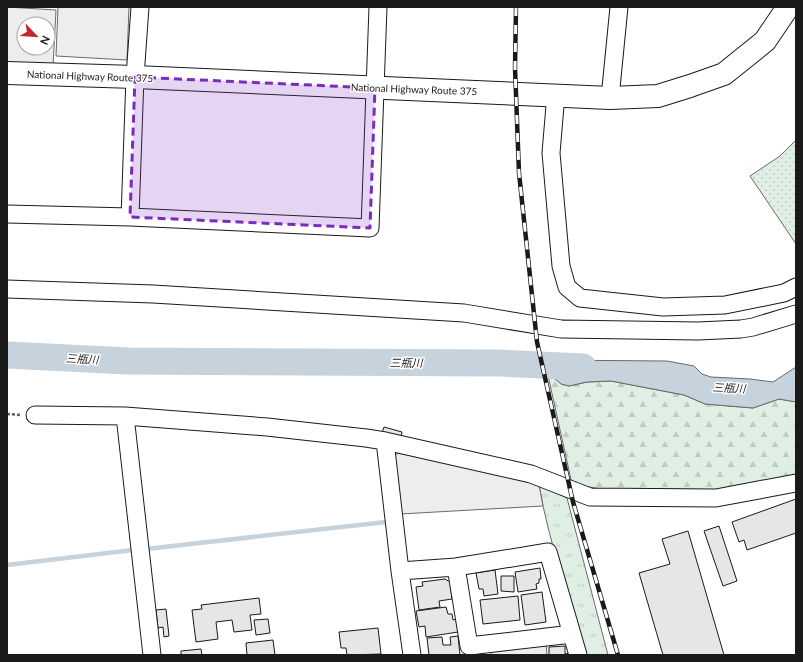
<svg xmlns="http://www.w3.org/2000/svg" width="803" height="662" font-family="Lato,'Noto Sans JP',sans-serif">
<defs>
<pattern id="grass-tufts" width="24" height="20" patternUnits="userSpaceOnUse"><rect width="24" height="20" fill="#e0efe3"/><path d="M3 7l-1-3M5 7V3M7 7l1-3M15 17l-1-3M17 17v-4M19 17l1-3" fill="none" stroke="#c0ccc2"/></pattern>
<pattern id="forest-firs" width="22" height="20" patternUnits="userSpaceOnUse"><rect width="22" height="20" fill="#e0efe3"/><path d="M5 1l3.5 6h-7zM16 11l3.5 6h-7z" fill="#c0ccc2"/></pattern>
<pattern id="park-dots" width="8" height="8" patternUnits="userSpaceOnUse"><rect width="8" height="8" fill="#e0efe3"/><path d="M2 2h.1M6 6h.1" fill="none" stroke="#c0ccc2" stroke-width="1.8" stroke-linecap="round"/></pattern>
</defs>
<rect width="100%" height="100%" fill="#fff"/>
<path fill="url(#grass-tufts)" stroke="#6a6a6a" d="M539,485L567,498L608,655H587C569,599 549,543 539,485Z"/>
<path fill="url(#forest-firs)" stroke="#6a6a6a" d="M547,371L552,373L561,384L569,386L587,382L611,381L684,395L705,404L753,408L779,399L796,402V478L706,495H636L572,484Z"/>
<path fill="url(#park-dots)" stroke="#6a6a6a" d="M796,140V244L750,176L780,156Z"/>
<path fill="#ededed" stroke="#6a6a6a" fill-rule="evenodd" d="M7,7L56,10L53,67L7,65ZM24,24H48V48H24Z
M58,7H129L127,60L56,56Z
M398,453L496,472L539,485L543,506L400,514L394,457Z
M546,644L547,655H491V651Z"/>
<path fill="#c6d2dc" stroke="#6a6a6a" d="M545,360L667,361L694,366L702,374L711,377L750,379L773,382L796,367V402L779,399L753,408L705,404L684,395L611,381L587,382L569,386L561,384L555,379L552,373L547,371Z"/>
<g fill="none" stroke-linecap="round" stroke-linejoin="round">
<path stroke="#c6d2dc" stroke-width="4.5" d="M146,549L386,522
M7,565L133,550"/>
<path stroke="#c6d2dc" stroke-width="27" d="M7,355L128,361L499,363L583,367"/>
</g>
<path fill="#e6e6e6" stroke="#1a1a1a" d="M384,427L402,432L400,441L381,435Z
M796,499V533L747,550L744,540L739,542L732,522Z
M719,526L737,581L723,586L704,531Z
M688,531L724,655H663L639,573L670,564L662,539Z
M540,568L541,579H539V583L536,584L537,589L518,592L515,572Z
M495,570L498,594L484,596L483,589H479L476,573Z
M501,576H514V592L501,591Z
M445,579L450,582L452,599L439,601L440,607L419,610L416,587L423,586L422,582Z
M542,592L546,622L525,625L521,595Z
M518,596L520,620L483,624L480,600Z
M259,598L261,614L250,615L252,630L234,632L232,620L216,622L218,639L196,642L192,610L202,609L201,605Z
M446,607L448,614H452L453,620L456,619L458,632L426,637L425,626L419,627L416,611Z
M166,609L169,636L164,637L163,627L158,628L156,610Z
M268,619L270,633L256,635L254,620Z
M378,628L381,654L347,655L346,648H341L339,632Z
M458,636L460,655H429L427,638L442,637L443,645H451L450,637Z
M273,640L275,655H247L246,643Z
M565,646V654L569,653V655H549V647Z
M201,649L202,655H181V651Z"/>
<g fill="none" stroke-linecap="round" stroke-linejoin="round">
<g stroke="#1a1a1a" stroke-width="19">
<path id="minor" d="M556,94L551,153L561,266L567,287L580,298L663,307L725,305L784,293L796,287
M610,98L619,7
M7,214L130,217L370,228L378,7
M130,217L135,77L140,7
M7,289L153,294L464,313L561,329L698,331L741,329L753,327L796,314
M35,415L125,416L267,427L366,438L385,441L400,571L412,655
M125,416L152,655
M385,441L531,474L590,497L716,498L796,483
M456,567L469,646L572,634
M400,571L456,567L548,552L578,655"/>
</g>
<g stroke="#1a1a1a" stroke-width="24">
<path id="highway" d="M7,73L135,77L610,98L658,96L690,86L724,74L765,41L788,7"/>
</g>
<path stroke="#5f5f5f" stroke-width="2.5" stroke-dasharray="3 2" stroke-linecap="butt" d="M7,414L21,415"/>
<use href="#minor" stroke="#fff" stroke-width="17"/>
<use href="#highway" stroke="#fff" stroke-width="22"/>
<g stroke="#1a1a1a" stroke-width="4.5">
<path id="rail" d="M516,7L515,68L519,173L537,342L573,502L618,655"/>
</g>
<use href="#rail" stroke="#fff" stroke-width="3" stroke-dasharray="9" stroke-linecap="butt"/>
</g>
<path fill="#7b2cbf" fill-opacity="0.2" stroke="#7b2cbf" stroke-width="3" stroke-dasharray="8 5" stroke-linejoin="round" d="M135,77L375,88L370,228L130,217Z"/>
<g text-anchor="middle" stroke-width="3" stroke-linejoin="round" paint-order="stroke">
<g font-size="10" fill="#1a1a1a" stroke="#fff">
<text transform="translate(90 76) rotate(2)" y="4">National Highway Route 375</text>
<text transform="translate(414 89) rotate(2)" y="4">National Highway Route 375</text>
</g>
<g font-size="11" font-style="italic" fill="#1a1a1a" stroke="#fff">
<text transform="translate(82 359) rotate(3)" y="4">三瓶川</text>
<text x="406" y="367">三瓶川</text>
<text transform="translate(729 388) rotate(3)" y="4">三瓶川</text>
</g>
</g>
<rect width="803" height="662" fill="none" stroke="#1a1a1a" stroke-width="16"/>
<g transform="translate(36 36) rotate(115)"><circle r="19" fill="#ffffff" stroke="#a3a3a3"/>
<path d="M0-3L7 15L0 10L-7 15Z" fill="#c62828"/>
<text y="-6" font-size="11" font-weight="bold" text-anchor="middle" fill="#1a1a1a">N</text>
</g>
</svg>
